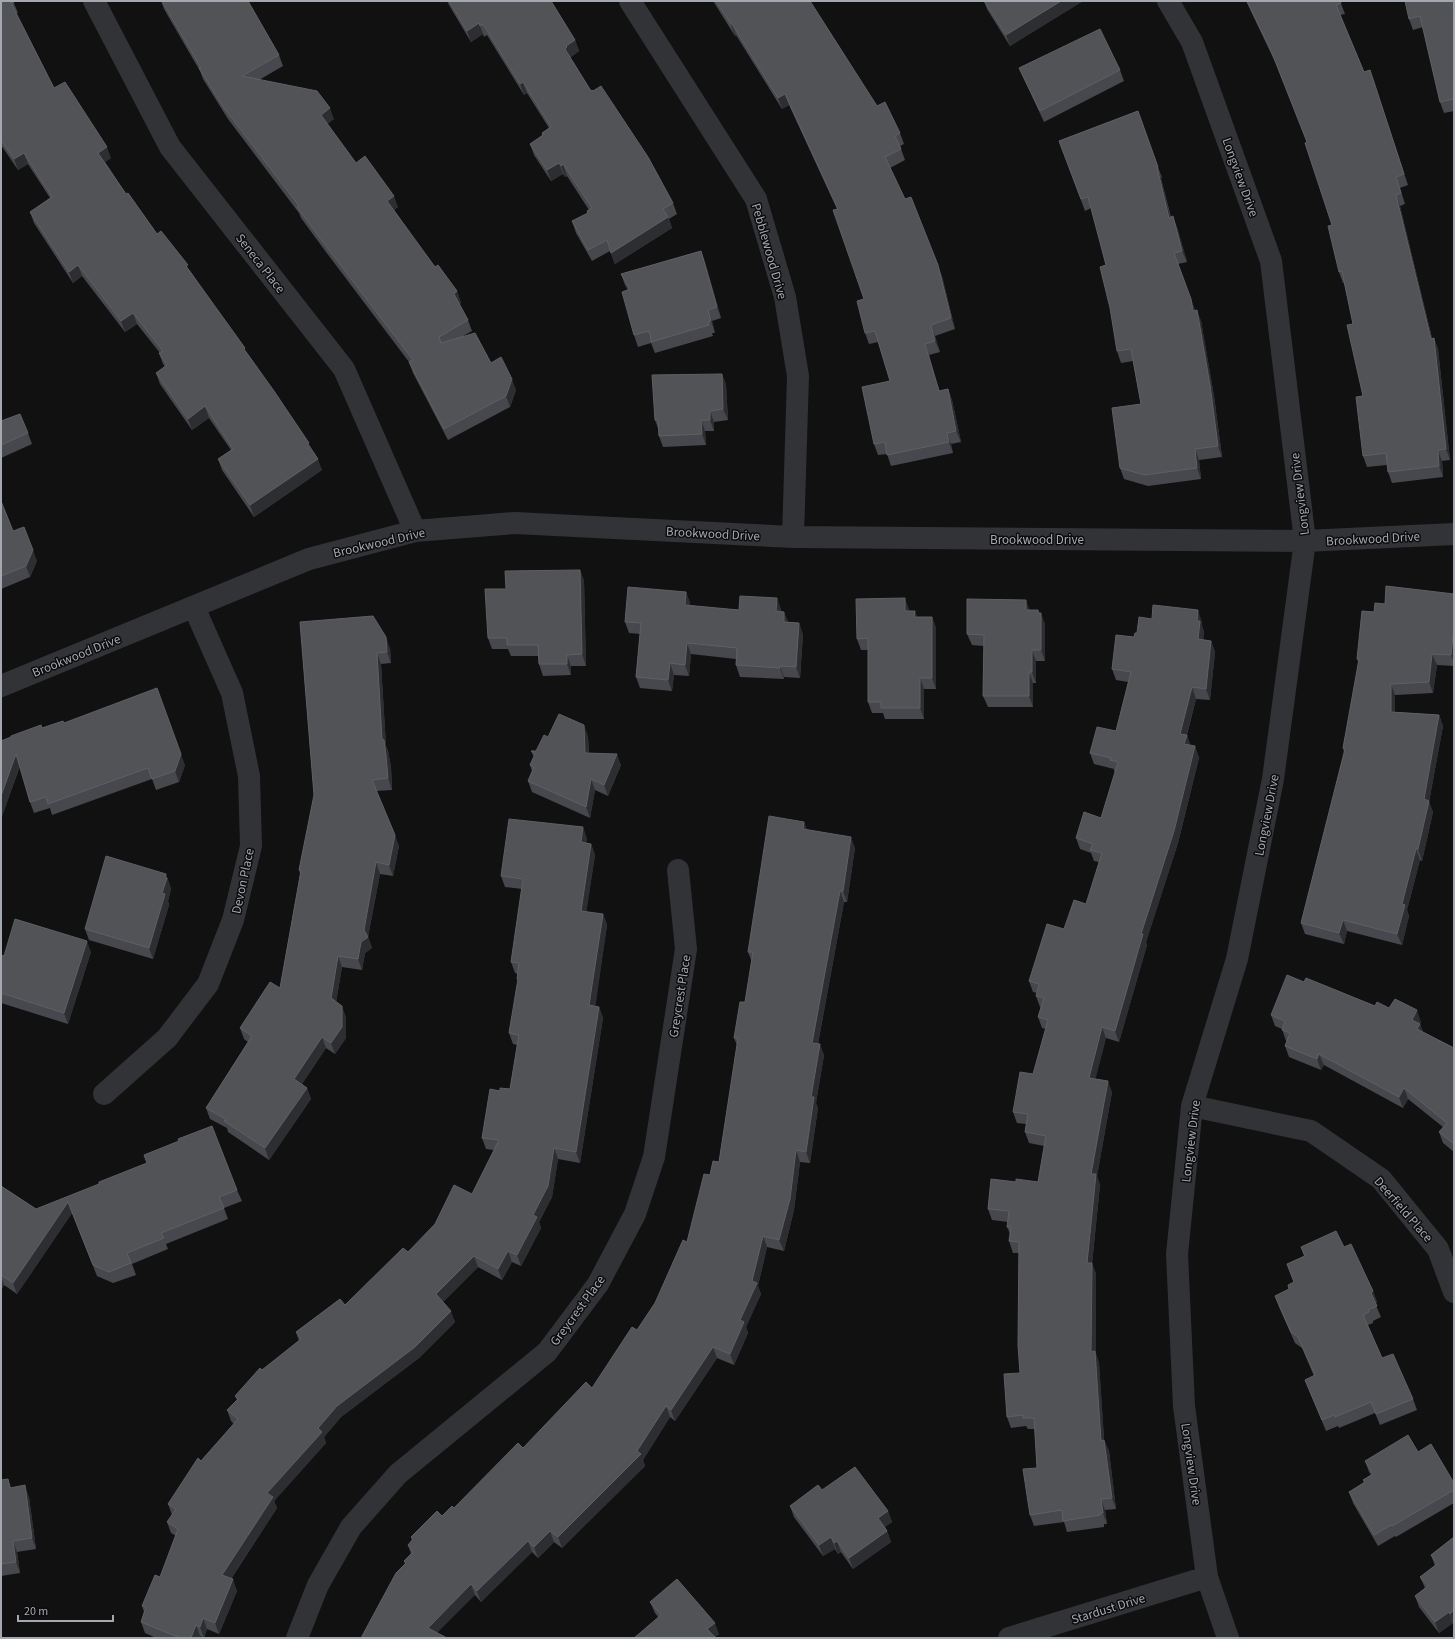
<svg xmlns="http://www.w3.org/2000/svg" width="1455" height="1639" font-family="'Source Sans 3',sans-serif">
<rect width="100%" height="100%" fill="#111112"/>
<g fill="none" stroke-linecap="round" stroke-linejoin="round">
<path stroke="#323336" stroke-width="22" d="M94,1L170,147L344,369L415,531
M630,1L756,199L785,297L798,376L793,537
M1168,1L1192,42L1271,261L1305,541L1273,779L1237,959L1192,1106L1177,1254L1184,1406L1207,1577L1228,1638
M1,686L309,559L415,531L515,523L793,537L1305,541L1454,534
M104,1094L167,1038L208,984L233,920L251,846L249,776L232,693L194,607
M1192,1106L1311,1131L1381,1179L1438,1249L1454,1292
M297,1638L318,1585L351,1527L398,1474L547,1352L598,1284L635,1214L654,1157L686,949L678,870
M1009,1638L1207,1577"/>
</g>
<path fill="#47484d" d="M1,1H13L18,13H16L54,88L111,158L105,162L126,194L157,234L190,271L311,449L322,470L254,517L222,470L218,459L231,450L209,418L192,430L160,384L156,373L165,367L163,364L159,353H160L137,324L125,332L82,276L73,283L34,223L30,212L50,198L28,164L18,170L1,145Z
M161,1H248L279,55L283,66L259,80L334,119L327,124L356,163L398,207L394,210L435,267L457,291L461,303L459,304L468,320L472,331L463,336L491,363L516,390L510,407L448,440L413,373L409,362L326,252L301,218L299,213L228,119L203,79L200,71L164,9Z
M447,1H551L575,40L579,51L571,57V59L591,91L673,203L677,214L669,219L672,228L615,264L610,251L592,261L576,233L572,221L588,213L587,211L589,210L567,176L565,177L563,174L551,181L534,155L530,144L542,136V133L549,128L527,93L524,95L487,35L484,37L483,34L471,42L449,5Z
M713,1H811L810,2L877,106L900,133L904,144L900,146L905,160L890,168L942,276L955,329L935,336L940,352L929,355L939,391L948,389L952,400L961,442L951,444L953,453L891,466L887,454L878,455L874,444L890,381L878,342L869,344L865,333L864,299L837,209L789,105L782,109L736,35L735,36Z
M984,1H1083L1010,46L987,9Z
M1246,1H1340L1345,14L1340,15L1364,72L1370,70L1408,185L1400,188L1405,204L1400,206L1432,338H1434L1438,349L1450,460L1442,461L1443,477L1392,483L1388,472L1387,465L1367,467L1363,456V396L1353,324L1344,283H1343L1339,272L1332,225L1307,142L1276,64Z
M1454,1V111L1444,113L1440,102L1423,27L1413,30L1409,19Z
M1019,68L1120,70L1124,81L1044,122L1024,79Z
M1138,111L1162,178H1161L1171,217L1177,227L1187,262L1178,264L1195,310L1201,321L1214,396L1222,457L1199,460L1201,479L1148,486L1124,479L1120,468L1141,404L1133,361L1121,363L1117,351L1106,265L1091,208L1085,211L1059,141Z
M701,251L705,262L721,318L712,321L715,333H712L713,336L655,353L651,343L638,347L634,335L628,290L625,285L621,274Z
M722,374L726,385L728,420L714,422V431H705L706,445L663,447L659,436V431L655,420Z
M1,421L28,433L32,444L1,458Z
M1,501L13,531L37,561L30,577L1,589Z
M580,570L584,581L586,666H571V675L543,676L539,664L538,656H511L508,649H492L488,638L506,589Z
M686,592L690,603V606L739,610L781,609V612L788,622L803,634L800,678L784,677V679L740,677L736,665V659L691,654L689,676L674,675L672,691L640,688L636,677L640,634L629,633L625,622Z
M1454,594V666L1437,665L1433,693L1395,695V712L1439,715L1443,726L1429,802L1433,812L1422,861L1420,860L1407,910L1409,916L1402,945L1347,931L1344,944L1305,934L1301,923L1344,753L1343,748L1359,664L1357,659L1374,612L1385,604Z
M909,609V611H915L917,617H932L936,628V689H924V719H885L883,713H872L868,702V650H861L857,639Z
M1030,610H1038L1045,624V661H1036V683H1033V707H988L983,696L984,646L972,645L967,634Z
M1152,619L1202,622V626L1204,632L1203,640L1211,641L1215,652L1210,700L1196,699L1187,735L1190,745L1195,746L1199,758L1178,843L1146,942L1147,945L1119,1042L1106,1038L1095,1079L1112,1092L1097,1176L1100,1185L1092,1264L1096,1274V1354L1099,1363L1104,1440L1109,1451L1116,1509L1105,1510L1107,1524H1104V1527L1067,1532L1064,1522L1034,1526L1030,1515L1037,1468L1035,1429H1028L1026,1426L1011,1428L1007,1417L1020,1373L1019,1253H1013L1009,1241L1010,1234L1007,1227L1008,1222L992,1220L988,1209L1016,1182H1038L1044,1146L1029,1143L1025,1132L1026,1124L1017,1123L1013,1112L1033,1074L1046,1029L1042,1028L1038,1017L1041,1008L1040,1007L1036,996L1037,993L1033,992L1029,981L1064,929L1086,904L1099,862L1094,861L1091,853L1080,849L1076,838L1101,818L1116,772L1114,771V769L1094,764L1090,753L1116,731L1128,682L1116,680L1112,669L1137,633Z
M300,622L390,648L391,663L381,664L386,746L388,751L391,767L392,790L376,791L399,846L393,876L380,874L368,937L372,948L365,953L362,970L342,967L336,1002L346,1017V1038L335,1054L326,1048L302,1084L307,1088L311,1099L269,1160L228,1132L227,1128L210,1119L206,1108L248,1042L244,1039L240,1028L280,988L300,874L299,870L314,795Z
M64,723L185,765L179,782L156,790L152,779L52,815L50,808L34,813L30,802L20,766L1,819V741L42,728Z
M588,736L589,753L621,765L608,796L595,790L590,818L532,792L528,781L532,771L530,765L534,757L531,751H536L548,737Z
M804,822L807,830L855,848L847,902H844L818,1044L824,1055L816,1103L818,1108L810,1163L800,1162L794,1210L784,1251L767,1247L758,1286L761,1294L746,1327L748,1333L734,1365L717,1358L675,1421L670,1417L643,1460L645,1466L562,1548L554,1542L538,1558L532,1552L481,1602L475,1595L361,1638L405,1564L404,1561L411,1554L408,1545L412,1541L411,1537L454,1508L592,1388L637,1330L655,1303L687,1242L710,1175L719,1162L737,1045L734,1038L745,1002L752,962L748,952Z
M587,838L586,843L591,844L595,855L586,912L603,914L607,925L595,1006L599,1007L603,1018L580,1163L558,1159L552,1197L539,1222L541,1228L521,1266L512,1262L502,1280L478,1267L443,1302L455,1322L419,1358L341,1417L324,1437L326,1443L274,1501L277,1508L231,1579L237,1591L219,1634L207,1629L204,1638L200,1636L199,1638H156L145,1633L141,1622L144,1612L142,1606L160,1577L176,1536L171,1533L167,1522L172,1515L168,1504L201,1461L234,1424L231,1421L227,1410L237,1400L235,1396L262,1370L299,1341L296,1332L345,1305L408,1252L472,1194L494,1150L486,1149L482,1138L500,1091L510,1089L517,1045L513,1044L509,1033L518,982L517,979L518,974L515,973L511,962L522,889L505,887L501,876Z
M166,874L171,889L168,901L169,905L153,959L89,940L85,929Z
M91,952L68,1024L1,1003V955L4,956Z
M1304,982L1375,1006L1389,1008L1421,1022L1420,1024L1423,1032L1454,1048V1152L1443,1143L1439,1132L1443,1127L1408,1099L1403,1108L1324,1065L1321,1070L1289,1057L1285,1046L1287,1041H1286L1282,1029L1275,1026L1271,1015Z
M1,1186L36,1209L237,1190L242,1201L224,1208L228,1219L166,1244L168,1249L132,1264L136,1275L113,1283L97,1276L72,1213L17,1294L4,1285L1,1290Z
M1301,1247H1344L1373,1291L1377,1302L1375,1303L1381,1317L1373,1321V1323L1368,1325L1382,1358L1413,1399L1417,1410L1380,1425L1375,1413L1339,1428L1338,1426L1326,1431L1305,1380L1314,1376L1302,1348L1295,1343L1279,1307L1275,1296L1289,1289L1294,1282L1287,1264L1304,1256Z
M1418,1452L1454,1483V1503L1396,1537L1395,1536L1378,1546L1353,1503L1349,1492L1364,1483L1363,1480L1371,1475L1369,1472L1365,1461Z
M8,1479L11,1488L29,1497L36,1549L17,1552L20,1573L1,1576V1480Z
M822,1490L888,1511L892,1522L885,1527L887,1531L891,1542L853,1569L841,1552L838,1554L835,1549L823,1556L794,1517L790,1506Z
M1454,1537V1624L1453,1623L1439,1633L1419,1607L1415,1596L1425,1588L1420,1577L1435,1566L1431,1555Z
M650,1602L719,1634L715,1637L658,1617L655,1613Z"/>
<path fill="#2d2e31" d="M1061,1H1083L1010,46L1006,35Z
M479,23L483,34L471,42L467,31Z
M731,24H732L736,35L735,36Z
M575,40L579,51L571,57V59L569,60L565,49L566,46Z
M1370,70L1374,81L1408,185L1404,174Z
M523,82L527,93L524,95L520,84Z
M785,94L789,105L782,109L778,98Z
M330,108L334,119L325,126L321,115Z
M107,147L111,158L102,164L98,153Z
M24,153L28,164L18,170L14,159Z
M559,163L563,174L551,181L547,170Z
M563,164L567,176L565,177L561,166Z
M1157,167L1161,178L1173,229L1169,218Z
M1396,195L1400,206L1435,350L1431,339Z
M394,196L398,207L391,212L387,201Z
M1173,216L1177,227L1187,262L1182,251Z
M668,217L672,228L615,264L611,253Z
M701,251L705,262L721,318L717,307Z
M78,265L82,276L73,283L69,272Z
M938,265L942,276L955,329L951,318Z
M457,291L461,303L458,305L454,294Z
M1191,299L1195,310L1197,322L1193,311Z
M708,310L712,321L715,333L711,321Z
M1197,310L1201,321L1214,396L1222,457L1218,446Z
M133,313L137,324L125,332L121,321Z
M931,325L935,336L940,352L935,341Z
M1434,338L1438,349L1450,460L1446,449Z
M925,344L929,355L943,402L939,391Z
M722,374L726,385L728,420L723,409Z
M512,379L516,390L510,407L506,396Z
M948,389L952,400L961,442L956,431Z
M205,406L209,418L192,430L188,419Z
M710,411L714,422V431L710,420Z
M701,420L705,431L706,445L702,434Z
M947,433L951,444L953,453L949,442Z
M1195,449L1199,460L1201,479L1197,468Z
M1438,450L1442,461L1443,477L1439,466Z
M318,459L322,470L254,517L250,505Z
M33,550L37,561L30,577L26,566Z
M580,570L584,581L586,666L582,654Z
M686,592L690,603L689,616L685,605Z
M777,598L781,609L780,622L776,611Z
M905,598L909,609V622L905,611Z
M1026,600L1030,611L1026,610Z
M1038,610L1041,618V613L1045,624V661L1041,650Z
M1198,610L1202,622V626L1204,632L1202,650L1198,639L1197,621Z
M915,611L919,622L914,617Z
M784,612L789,623L784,622Z
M932,617L936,628V689L932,678Z
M799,623L803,634L800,678L796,667Z
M1454,628V663L1451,655Z
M386,637L390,648L391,663L387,652Z
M1211,641L1215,652L1210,700L1206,689Z
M687,643L691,654L689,676L685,665Z
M1032,650L1036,661V683L1032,672Z
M377,653L381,664L386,746L388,751L391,767L392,790L388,778L382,739Z
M1432,654L1437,665L1433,693L1429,682Z
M567,655L571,666V675L567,664Z
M670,663L674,675L672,691L668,680Z
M780,666L784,677V679L780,668Z
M1029,672L1033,683V707L1029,696Z
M920,678L924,689V719L920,708Z
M1391,684L1395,695V723L1391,712Z
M1192,687L1196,699L1184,745L1180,734Z
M1439,715L1443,726L1429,802L1433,812L1422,861L1418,849L1424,799Z
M584,725L588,736L589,764L585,753Z
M1187,735L1191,746L1184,744Z
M1195,746L1199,758L1178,843L1146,942L1147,945L1119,1042L1115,1031L1141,934Z
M16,754L20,765L1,819V796Z
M181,754L185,765L179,782L175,771Z
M617,754L621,765L608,796L604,785Z
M591,779L595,790L590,818L586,807Z
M804,822L808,833L803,829Z
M583,827L587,838L585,853L581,842Z
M395,835L399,846L393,876L389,865Z
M851,837L855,848L847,902L843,891Z
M591,844L595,855L585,922L581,911Z
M1416,849L1420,860L1407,910L1409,916L1402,945L1397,934L1402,904Z
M376,862L380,874L368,937L372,948L365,953L362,970L358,959Z
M166,874L171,889L168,901L169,905L153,959L149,948L162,893Z
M840,891L844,902L816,1054L812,1043Z
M603,914L607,925L594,1017L589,1005Z
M1343,920L1347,931L1344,944L1339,933Z
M87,941L91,952L68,1024L64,1013Z
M338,956L342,967L335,1009L331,998Z
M342,1006L346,1017V1038L335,1054L331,1043Z
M599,1007L603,1018L580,1163L576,1152Z
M1417,1010L1421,1022L1416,1031L1412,1020Z
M1420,1024L1424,1035L1417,1029Z
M1102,1027L1106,1038L1093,1089L1089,1078Z
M322,1037L326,1048L298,1090L294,1079Z
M820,1044L824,1055L816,1103L818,1108L810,1163L806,1152L811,1097Z
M1319,1054L1324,1065L1321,1070L1317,1059Z
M1108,1081L1112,1092L1097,1176L1100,1185L1092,1264L1096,1274V1354L1099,1363L1105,1452L1101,1441L1091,1352L1087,1263L1091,1174Z
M307,1088L311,1099L269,1160L265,1148Z
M1404,1088L1408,1099L1403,1108L1399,1097Z
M554,1148L558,1159L552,1197L539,1222L541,1228L521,1266L517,1255L533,1215Z
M796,1150L800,1162L794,1210L784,1251L779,1240Z
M68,1202L72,1213L17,1294L13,1283Z
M763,1236L767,1247L758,1286L761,1294L746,1327L748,1333L734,1365L730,1354L752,1281Z
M508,1251L512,1262L502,1280L498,1269Z
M474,1256L478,1267L440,1305L436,1294Z
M1,1277L4,1285L1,1290Z
M1373,1291L1377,1302L1375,1304L1371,1293Z
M451,1311L455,1322L419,1358L341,1417L324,1437L326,1443L274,1501L277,1508L226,1586L222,1575L267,1493L318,1428L337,1406Z
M713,1347L717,1358L675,1421L671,1410Z
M666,1406L670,1417L643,1460L645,1466L562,1548L558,1537L637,1451Z
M1104,1440L1109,1451L1116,1509L1112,1498Z
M25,1485L29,1497L36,1549L32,1538Z
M1101,1499L1105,1510L1107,1524L1103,1513Z
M888,1511L892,1522L882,1529L878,1518Z
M550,1531L554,1542L538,1558L534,1547Z
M887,1531L891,1542L853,1569L849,1558Z
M831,1537L835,1549L823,1556L819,1545Z
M13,1541L17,1552L20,1573L16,1562Z
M528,1541L532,1552L481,1602L477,1591Z
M837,1541L841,1552L838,1554L834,1543Z
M233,1579L237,1591L219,1634L215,1623Z
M471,1584L475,1595L432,1638L428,1628Z
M1454,1610V1624L1450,1614Z
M1449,1612L1453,1623L1439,1633L1435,1622Z
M203,1618L207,1629L204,1638L200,1627Z
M715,1623L719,1634L714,1638L707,1629Z
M196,1625L200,1636L199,1638H191Z"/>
<path fill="#515357" stroke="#5e6065" d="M1,1H13L14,2L11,3L54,88L65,82L107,147L98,153L126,194L128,193L157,234L161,231L188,265L186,266L245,348L244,349L274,391L309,443L308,444L318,459L250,505L218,459L233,449L205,406L188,419L156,373L167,365L159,353L163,351L133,313L121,321L78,265L69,272L30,212L52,197L24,153L14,159L1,140Z
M162,1H248L279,55L242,76L317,91L330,108L321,115L356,163L365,156L394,196L387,201L435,267L438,265L457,291L454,294L468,320L439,337L441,343L475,333L491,363L501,357L512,379L506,396L444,429L409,362L413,360L322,241L297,207L299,206L224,108L199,68H201Z
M449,1H551L575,40L566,46L567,47L565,49L591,91L592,90L593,91L601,86L648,157L673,203L663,209L668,217L611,253L607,240L588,250L572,221L588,213L587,211L592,208L563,164L561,166L559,163L547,170L530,144L543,135L542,133L551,127L523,82L520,84L483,24L480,26L479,23L467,31Z
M716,1H810L877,106L885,102L900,133L895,136L901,149L885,157L905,199L911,197L938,265L951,318L931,325L935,341L925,344L939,391L948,389L956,431L947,433L949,442L887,455L885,442L874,444L862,387L890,381L875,331L865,333L857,301L864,299L833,210L838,209L785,94L778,98L732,24H731Z
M984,1H1061L1006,35Z
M1247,1H1340L1341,3L1336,5L1364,72L1370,70L1404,174L1396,177L1401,193L1396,195L1431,339L1434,338L1446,449L1438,450L1439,466L1388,472L1386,453L1363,456L1356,397L1363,396L1347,325L1353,324L1342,271L1339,272L1328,226L1332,225L1305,143L1307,142L1272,53Z
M1405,1H1454V99L1440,102L1420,16L1409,19Z
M1100,29L1120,70L1040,111L1019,68Z
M1138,111L1158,167H1157L1169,218L1173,216L1182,251L1174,253L1191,299L1193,311L1197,310L1210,385L1218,446L1195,449L1197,468L1144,475L1120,468L1112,408L1141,404L1131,349L1117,351L1110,308L1100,267L1106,265L1088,197L1081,199L1059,141Z
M701,251L717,307L708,310L711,321L708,322L709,325L651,342L650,333H649V331L634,335L622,292L630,289L621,274Z
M722,374L723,409L710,411V420H701L702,434L659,436L658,420H655L652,375Z
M20,414L28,433L1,445V421Z
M1,501L13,531L24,527L33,550L26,566L1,576Z
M580,570L582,654L567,655V664H539L538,645H507V638H488L485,589H506L505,571Z
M1386,586L1454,594V628L1451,655L1432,654L1429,682L1391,684V712L1439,715L1424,799L1429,801L1418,849H1416L1402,904L1405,905L1397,934L1343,920L1339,933L1301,923L1345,749L1343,748L1359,659H1357L1362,611L1374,612L1375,603L1385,604Z
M628,587L686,592L685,605L739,610L740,596L777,598L776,611L784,612V622L799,623L796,667L780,666V668L736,665L737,648L687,643L685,665L670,663L668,680L636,677L641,623L625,622Z
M905,598V611H915L914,617H932V678H920V708H881V702H868V638L857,639L856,599Z
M967,599L1026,600V610H1038V613H1041V650H1032V672H1029V696H983L984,635L967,634Z
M1153,605L1198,610L1197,621H1200L1198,639L1211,641L1206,689L1192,687L1180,734L1187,735L1184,744L1195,746L1174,831L1141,934H1143L1115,1031L1102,1027L1089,1078L1108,1081L1091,1174H1096L1087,1263H1092L1091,1352L1095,1351L1101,1441L1104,1440L1112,1498L1101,1499L1103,1513H1100V1515L1063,1521L1062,1510L1030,1515L1023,1469L1037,1468L1034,1418H1023V1415L1007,1417L1004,1374L1020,1373L1018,1345L1019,1242L1009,1241L1011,1227H1007L1009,1211L988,1209L991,1179L1016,1182V1179L1038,1182L1046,1136L1025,1132L1028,1114L1013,1112L1020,1072L1033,1074L1048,1020L1038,1017L1044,998L1036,996L1039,984L1029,981L1047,924L1064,929L1074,900L1086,904L1102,853L1090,850L1093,844L1076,838L1084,812L1101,818L1118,762L1110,760L1111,758L1090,753L1097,727L1116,731L1131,672L1112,669L1116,635L1134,637L1135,633H1137L1139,617L1152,619Z
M373,616L386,637L387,652L377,653L382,739L384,740L386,756L388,778L372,780L395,835L389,865L376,862L364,930L368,937L361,942L358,959L338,956L331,998L342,1006V1027L331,1043L322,1037L294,1079L307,1088L265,1148L224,1121L227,1120L206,1108L252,1036L240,1028L270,982L280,988L301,871L299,870L314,795L300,622Z
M157,688L181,754L175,771L152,779L148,768L48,804L46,797L30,802L16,754L1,796V741L11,737V736L41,725L42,728L63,721L64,723Z
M559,714L584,725L585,753L617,754L604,785L591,779L586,807L528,781L534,767L530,765L535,754L531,751H536L544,735L548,737Z
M769,816L804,822L803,829L851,837L843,891H840L812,1043L820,1044L811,1097H814L806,1152L796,1150L790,1199L779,1240L763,1236L752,1281L757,1283L740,1320L744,1322L730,1354L713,1347L671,1410L666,1406L637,1451L641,1454L558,1537L550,1531L534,1547L528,1541L477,1591L471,1584L428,1628L447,1638H361L396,1573L406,1563L404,1561L413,1552L408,1545L413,1539L411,1537L437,1511L442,1516L452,1506L454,1508L518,1443L523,1448L586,1382L592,1388L632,1327L637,1330L655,1303L683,1240L687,1242L704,1174L710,1175L713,1161L719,1162L738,1038H734L740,1002H745L753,952H748Z
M509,819L583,827L581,842L591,844L581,911L603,914L589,1005L599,1007L576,1152L554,1148L548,1186L533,1215L537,1217L517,1255L508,1251L498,1269L474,1256L436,1294L451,1311L415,1347L337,1406L318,1428L322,1432L267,1493L273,1497L222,1575L233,1579L215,1623L203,1618L200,1627L196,1625L191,1638H180L141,1622L146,1607L142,1606L155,1575L160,1577L178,1529L167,1522L176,1509L168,1504L198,1458L201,1461L238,1419L227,1410L238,1399L235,1396L260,1368L262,1370L301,1339L296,1332L340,1299L345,1305L403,1248L408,1252L435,1224L454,1185L472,1194L499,1140L482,1138L490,1089L500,1091V1088L510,1089L519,1035L509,1033L518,979H517L519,963L511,962L523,879L501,876Z
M106,856L166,874L165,877L167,878L162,893L165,894L149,948L85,929Z
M15,919L87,941L64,1013L1,993V955L4,956Z
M1287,975L1304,982L1306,978L1375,1006L1377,1002L1389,1008L1395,999L1417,1010L1412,1020L1420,1024L1417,1029L1454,1048V1144L1439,1132L1447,1123L1404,1088L1399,1097L1319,1054L1317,1059L1285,1046L1290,1033L1282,1030L1285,1021L1271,1015Z
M212,1126L237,1190L219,1197L224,1208L161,1233L164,1238L127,1253L131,1263L109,1272L93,1265L68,1202L13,1283L1,1275V1186L36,1209L99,1184V1182L147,1163L144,1155L179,1141L178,1139Z
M1336,1231L1344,1247L1351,1244L1373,1291L1371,1293L1377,1306L1368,1310L1369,1312L1363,1315L1382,1358L1393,1354L1413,1399L1376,1414L1371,1402L1335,1417L1334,1415L1322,1420L1305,1380L1315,1375L1298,1337L1291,1332L1275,1296L1289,1289L1288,1285L1294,1282L1287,1264L1305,1256L1301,1247Z
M1408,1435L1418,1452L1431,1444L1454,1483V1490L1392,1526L1391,1525L1374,1535L1349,1492L1365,1482L1363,1480L1373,1474L1365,1461Z
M855,1467L888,1511L878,1518L887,1531L849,1558L837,1541L834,1543L831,1537L819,1545L790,1506L818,1485L822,1490Z
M8,1479L10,1488L25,1485L32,1538L13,1541L16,1562L1,1564V1480Z
M1454,1537V1610L1450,1614L1449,1612L1435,1622L1415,1596L1428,1586L1420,1577L1437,1564L1431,1555Z
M677,1579L715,1623L707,1629L716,1638H634L661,1615L650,1602Z"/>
<g text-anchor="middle" stroke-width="3" stroke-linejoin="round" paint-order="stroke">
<g font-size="13" fill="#a4a8b1" stroke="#0c0c0d">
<text transform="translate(1241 177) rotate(70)" y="5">Longview Drive</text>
<text transform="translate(770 251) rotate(74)" y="5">Pebblewood Drive</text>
<text transform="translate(261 263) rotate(52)" y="5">Seneca Place</text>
<text transform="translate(1299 494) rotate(-97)" y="5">Longview Drive</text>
<text transform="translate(713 533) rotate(3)" y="5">Brookwood Drive</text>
<text transform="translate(1373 538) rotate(-3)" y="5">Brookwood Drive</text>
<text x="1037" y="544">Brookwood Drive</text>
<text transform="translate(379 542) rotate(-13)" y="5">Brookwood Drive</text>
<text transform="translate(76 655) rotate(-22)" y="5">Brookwood Drive</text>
<text transform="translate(1266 815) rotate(-79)" y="5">Longview Drive</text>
<text transform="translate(242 881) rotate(-78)" y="5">Devon Place</text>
<text transform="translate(679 996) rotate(-81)" y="5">Greycrest Place</text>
<text transform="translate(1190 1141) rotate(-83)" y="5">Longview Drive</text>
<text transform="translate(1404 1209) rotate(49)" y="5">Deerfield Place</text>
<text transform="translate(577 1310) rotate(-54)" y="5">Greycrest Place</text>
<text transform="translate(1192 1464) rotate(82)" y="5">Longview Drive</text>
<text transform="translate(1108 1608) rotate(-17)" y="5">Stardust Drive</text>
</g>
</g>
<rect width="1455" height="1639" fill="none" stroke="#a4a8b1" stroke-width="4"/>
<path d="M18 1615v6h95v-6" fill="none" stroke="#a4a8b1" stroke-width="2"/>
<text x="24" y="1615" font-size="12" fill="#a4a8b1" stroke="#0c0c0d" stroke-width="3" paint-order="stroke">20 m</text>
</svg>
